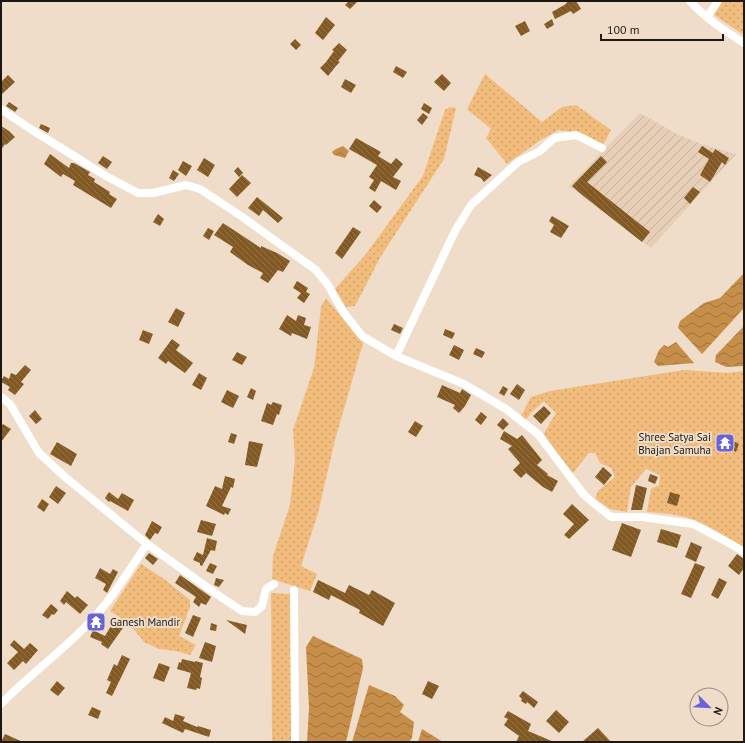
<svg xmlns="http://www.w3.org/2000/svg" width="745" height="743" font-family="'PT Sans',sans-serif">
<defs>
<pattern id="industrial-furrows" width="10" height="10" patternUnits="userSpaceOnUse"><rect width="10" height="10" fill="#e6cfb6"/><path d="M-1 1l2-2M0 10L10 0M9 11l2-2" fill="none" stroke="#c5b19b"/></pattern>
<pattern id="grass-dots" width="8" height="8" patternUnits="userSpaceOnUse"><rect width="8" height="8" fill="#f2bc7c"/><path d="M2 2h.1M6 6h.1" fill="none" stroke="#cfa16a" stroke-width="1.8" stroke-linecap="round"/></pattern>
<pattern id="water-waves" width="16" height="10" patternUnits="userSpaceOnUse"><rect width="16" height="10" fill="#c68e49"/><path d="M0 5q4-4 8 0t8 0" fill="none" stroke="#a0733b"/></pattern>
<pattern id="building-back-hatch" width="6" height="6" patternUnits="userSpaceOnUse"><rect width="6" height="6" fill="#835923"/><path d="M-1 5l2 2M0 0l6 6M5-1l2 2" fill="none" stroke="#917148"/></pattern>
</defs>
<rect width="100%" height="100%" fill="#efddc9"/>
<path fill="url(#industrial-furrows)" d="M640,113L675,133L703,145L736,154L651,248L569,186Z"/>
<path fill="url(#grass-dots)" d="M722,1H744V35L713,14Z
M485,74L542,122L562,107L576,105L611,130L603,145L584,134L559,130L539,141L507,164L486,138L491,129L467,109Z
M450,107L456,108L444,159L381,256L355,306L346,307L334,290L366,254L423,176L445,110Z
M326,298L363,343L335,440L318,513L301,566L317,574L310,591L272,579L273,556L290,505L295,460L293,430L314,368L321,307Z
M684,370L727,373L744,371V548C723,535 701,519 676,515C667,513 657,513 647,512L651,489L659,485L660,475L646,469L631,487L627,512L610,509L595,499L598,491L615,477L611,468L600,463L595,453H589L572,474L550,446L544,433L556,413L544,401L531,413L526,420L521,416L531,397L550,391Z
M141,564L164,579L190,600V607L179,636L196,645L190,655L176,651L159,649L144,642L129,623L110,611Z
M271,593L290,594L292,742H272Z"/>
<path fill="url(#water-waves)" d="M343,146L349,151L345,158L334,155L332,152L336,149Z
M744,273V308L702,354L678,328L680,321L704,303L720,298Z
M744,326V366L726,367L715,362L716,355Z
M676,342L694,363L658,366L654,362L659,350L664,345L668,347Z
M313,636L362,659L363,668L346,742H307L309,708L306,647Z
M369,685L395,696L404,705L400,712L414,722L412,738L409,742H352Z
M422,729L443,742H418Z"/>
<path fill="url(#building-back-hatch)" d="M349,1H358L350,9L345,5Z
M569,1H576L581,9L573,14L571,11L555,19L552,12L566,4V3Z
M326,17L335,25L323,40L315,33Z
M552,19L554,25L547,29L544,24Z
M525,21L530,31L521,36L515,26Z
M295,39L301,45L296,50L290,44Z
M339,43L347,50L338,61L340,62L336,66L328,76L320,68L326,62L334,51L332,50Z
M396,66L407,72L403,78L393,72Z
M442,74L451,83L444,91L434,82Z
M8,75L15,82L1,95V82Z
M345,79L356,85L351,93L341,87Z
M9,102L18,108L15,112L6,106Z
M424,103L432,108L429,114L421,109Z
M423,113L428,117L422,125L417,120Z
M41,124L50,128L48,133L39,128Z
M1,126L9,131L15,137L6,145L5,144L1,150Z
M356,138L381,152L378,156L391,164L396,158L403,164L393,177L401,181L396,190L381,181L375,192L369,188L374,180L369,177L377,165L349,149Z
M702,146L713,153L715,149L729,158L725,165L722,162L710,182L700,175L709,159L698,152Z
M50,154L69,168L71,163H74L90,172L88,175L95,179L94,182L110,192L109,194L117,199L111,208L73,185L75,181L63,174L61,177L44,164Z
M103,156L112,162L107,169L98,163Z
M601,156L607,162L587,182L650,232L642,242L581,194L572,186Z
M204,158L215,165L208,177L197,170Z
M183,161L192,166L186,176L178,170Z
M238,167L243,173L239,177L234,171Z
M478,167L492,175L484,182L481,178L474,175Z
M173,170L179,174L174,181L169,178Z
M242,175L251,183L237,197L229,189Z
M693,187L700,192L690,204L684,198Z
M257,197L283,218L278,223L263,210L259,216L248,208Z
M374,200L382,207L377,213L369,206Z
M158,214L164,219L160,226L153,222Z
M552,216L569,226L561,238L550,232L554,225L549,221Z
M223,223L261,248V246L277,253L290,261L283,272L278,270L268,283L260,278L263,273L248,265L230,252L233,247L214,235Z
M353,227L361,232L342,259L335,253Z
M208,228L214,231L209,240L203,236Z
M297,281L308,288L306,292L310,294L304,303L297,298L301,293L293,288Z
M176,308L185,313L178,327L168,322Z
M287,315L296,321L298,315L306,318L304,325L311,327L307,339L292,333L291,336L279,329Z
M394,324L403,328L400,334L391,330Z
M445,329L455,333L452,339L443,335Z
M143,330L153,334L149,344L139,340Z
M172,339L180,345L176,350L193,363L185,373L168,361L166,364L158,358Z
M454,345L464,350L459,360L449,355Z
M476,348L485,352L482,358L473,354Z
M237,352L247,357L242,365L232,360Z
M25,365L31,370L21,382L24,384L15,395L8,390L10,387L1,382V381L4,376L9,379L11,373L16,375Z
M199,373L207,378L201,390L192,385Z
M517,384L525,390L519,400L510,394Z
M442,385L460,393L462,389L471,395L465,406L459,413L453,408L455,405L437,397Z
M503,386L508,389L504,396L499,393Z
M251,388L256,391L253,400L247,397Z
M227,390L239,396L233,408L221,402Z
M273,402L282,405L279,415L277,414L273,425L261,421L267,403L271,405Z
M544,406L551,413L541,424L533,416Z
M35,410L42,419L36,424L29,416Z
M481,412L487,417L481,425L475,420Z
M503,418L509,424L503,430L497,425Z
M415,421L423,426L416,437L408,432Z
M3,424L11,429L1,442V427Z
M504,431L517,439L522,435L542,460L537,465L548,474L547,475L558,481L552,492L543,487L526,473L521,478L513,470L520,463L508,449L512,446L500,439Z
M231,433L237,435L234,444L228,442Z
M723,435L739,444L736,452L728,448L727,451L718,448Z
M249,441L263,444L257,467L245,465Z
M57,442L77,454L71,466L50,454Z
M603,467L612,475L604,485L595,477Z
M650,474L658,477L655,484L648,481Z
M225,476L235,479L233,488L231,487L222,506L231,509L228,515L225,513L224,515L206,506L215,486L222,489Z
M636,485L647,488L642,510H631Z
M56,486L66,493L58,504L49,497Z
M109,492L118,499L122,493L134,500L128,511L110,501L109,502L105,498Z
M670,492L680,495L677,506L667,503Z
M42,499L49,504L44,512L37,507Z
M572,504L589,520L569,539L564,535L574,524L563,514Z
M201,520L216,524L212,536L197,532Z
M152,521L162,527L158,534L155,533L150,540L145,535Z
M622,523L641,530L631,557L612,550Z
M661,529L681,535L677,548L657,542Z
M207,538L217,541L215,551L211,550L202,566L200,565V563L193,560L197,552L203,555Z
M691,542L702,547L696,562L685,557Z
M149,553L158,559L153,565L145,558Z
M737,554L744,559V568L739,575L728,566Z
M210,563L217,566L213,574L206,571Z
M695,563L705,567L691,598L681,594Z
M100,568L110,574L113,569L118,572L107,593L103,590L106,584L95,578Z
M180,575L211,597L206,605L201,603L199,607L193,602L196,597L175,583Z
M216,578L224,580L219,587L214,585Z
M719,578L727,582L718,599L711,595Z
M318,580L345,593L349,585L369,595L372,590L395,603L383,626L359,613L360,610L331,595L329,600L313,592Z
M67,591L75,598L77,596L88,605L80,614L66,602L64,605L60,601Z
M51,604L58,610L54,615L52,614L48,619L42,615Z
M193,615L201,618L193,637L185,633Z
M115,619L125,625L108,649L101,644L102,642L90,637L93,630L105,636Z
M226,620L247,625L245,634Z
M211,623L217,625L216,631L210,630Z
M14,640L24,649L30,643L38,650L26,664L23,661L14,670L7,663L18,652L10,645Z
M205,642L216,646L212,662L199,658Z
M122,655L130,659L112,696L106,693L111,682L107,680L114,664L117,666Z
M182,659L195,662V661L203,663L200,677L202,678L200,689L197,688L196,690L187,688L191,673L177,669L179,662L181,663Z
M159,663L170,667L164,682L153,678Z
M57,681L65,688L58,696L50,690Z
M428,681L439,686L432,699L422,694Z
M523,691L538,702L534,708L527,702L526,704L521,701L522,699L519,696Z
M92,707L101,711L98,719L88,715Z
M556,710L569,722L559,733L546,721Z
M508,711L531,724L528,731L554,742H516L519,736L504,725L508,719L504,717Z
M175,714L185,717L183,721L197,727L198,726L211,730L209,737L185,729L183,733L162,723L165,717L173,721Z
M598,728L611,742H582Z
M5,734L23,742H1Z"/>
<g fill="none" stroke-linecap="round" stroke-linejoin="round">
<path stroke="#fff" stroke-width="8" d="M690,1C705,18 725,31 744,43
M708,16L718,1
M1,109L29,128L106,176L138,193H153L186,185L200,189L241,216L316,270L328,285L344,313L362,336L396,356L464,384L506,409L538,434L584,495L611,517H642L693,524L729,543L744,552
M396,356L455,231L471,205L518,162L540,151L554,138L576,135L602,148
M1,397L10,404L39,453L65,477L147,544L218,595L242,611L255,612L262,606L266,589L274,584
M294,590L295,742
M1,704C28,676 60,653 87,625C111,601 128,572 147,544"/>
</g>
<defs>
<g id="temple-square" transform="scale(1)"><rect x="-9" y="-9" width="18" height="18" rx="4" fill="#6663dd" stroke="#efddc9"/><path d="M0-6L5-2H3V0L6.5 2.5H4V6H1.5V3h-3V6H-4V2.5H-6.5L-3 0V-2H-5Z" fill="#fff"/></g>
</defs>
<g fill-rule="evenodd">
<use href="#temple-square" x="725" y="443"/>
<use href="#temple-square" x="96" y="622"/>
</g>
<g text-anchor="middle" stroke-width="4" stroke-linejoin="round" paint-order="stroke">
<g font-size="11" fill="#1e1811" stroke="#efddc9" text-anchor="end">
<text x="711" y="441">Shree Satya Sai<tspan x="711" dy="13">Bhajan Samuha</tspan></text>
<text x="110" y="626" text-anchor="start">Ganesh Mandir</text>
</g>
</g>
<rect width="745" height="743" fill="none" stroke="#1e1811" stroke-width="4"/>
<g transform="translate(709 707) rotate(114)"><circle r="19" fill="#efddc9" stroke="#9b8e7f"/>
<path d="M0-3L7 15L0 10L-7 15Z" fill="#6663dd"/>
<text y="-6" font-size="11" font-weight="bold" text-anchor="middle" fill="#1e1811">N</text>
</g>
<path d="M601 34v6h122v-6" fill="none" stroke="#1e1811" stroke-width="2"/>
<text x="607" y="34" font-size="12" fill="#1e1811" stroke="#efddc9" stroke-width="3" paint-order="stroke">100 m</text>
</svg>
